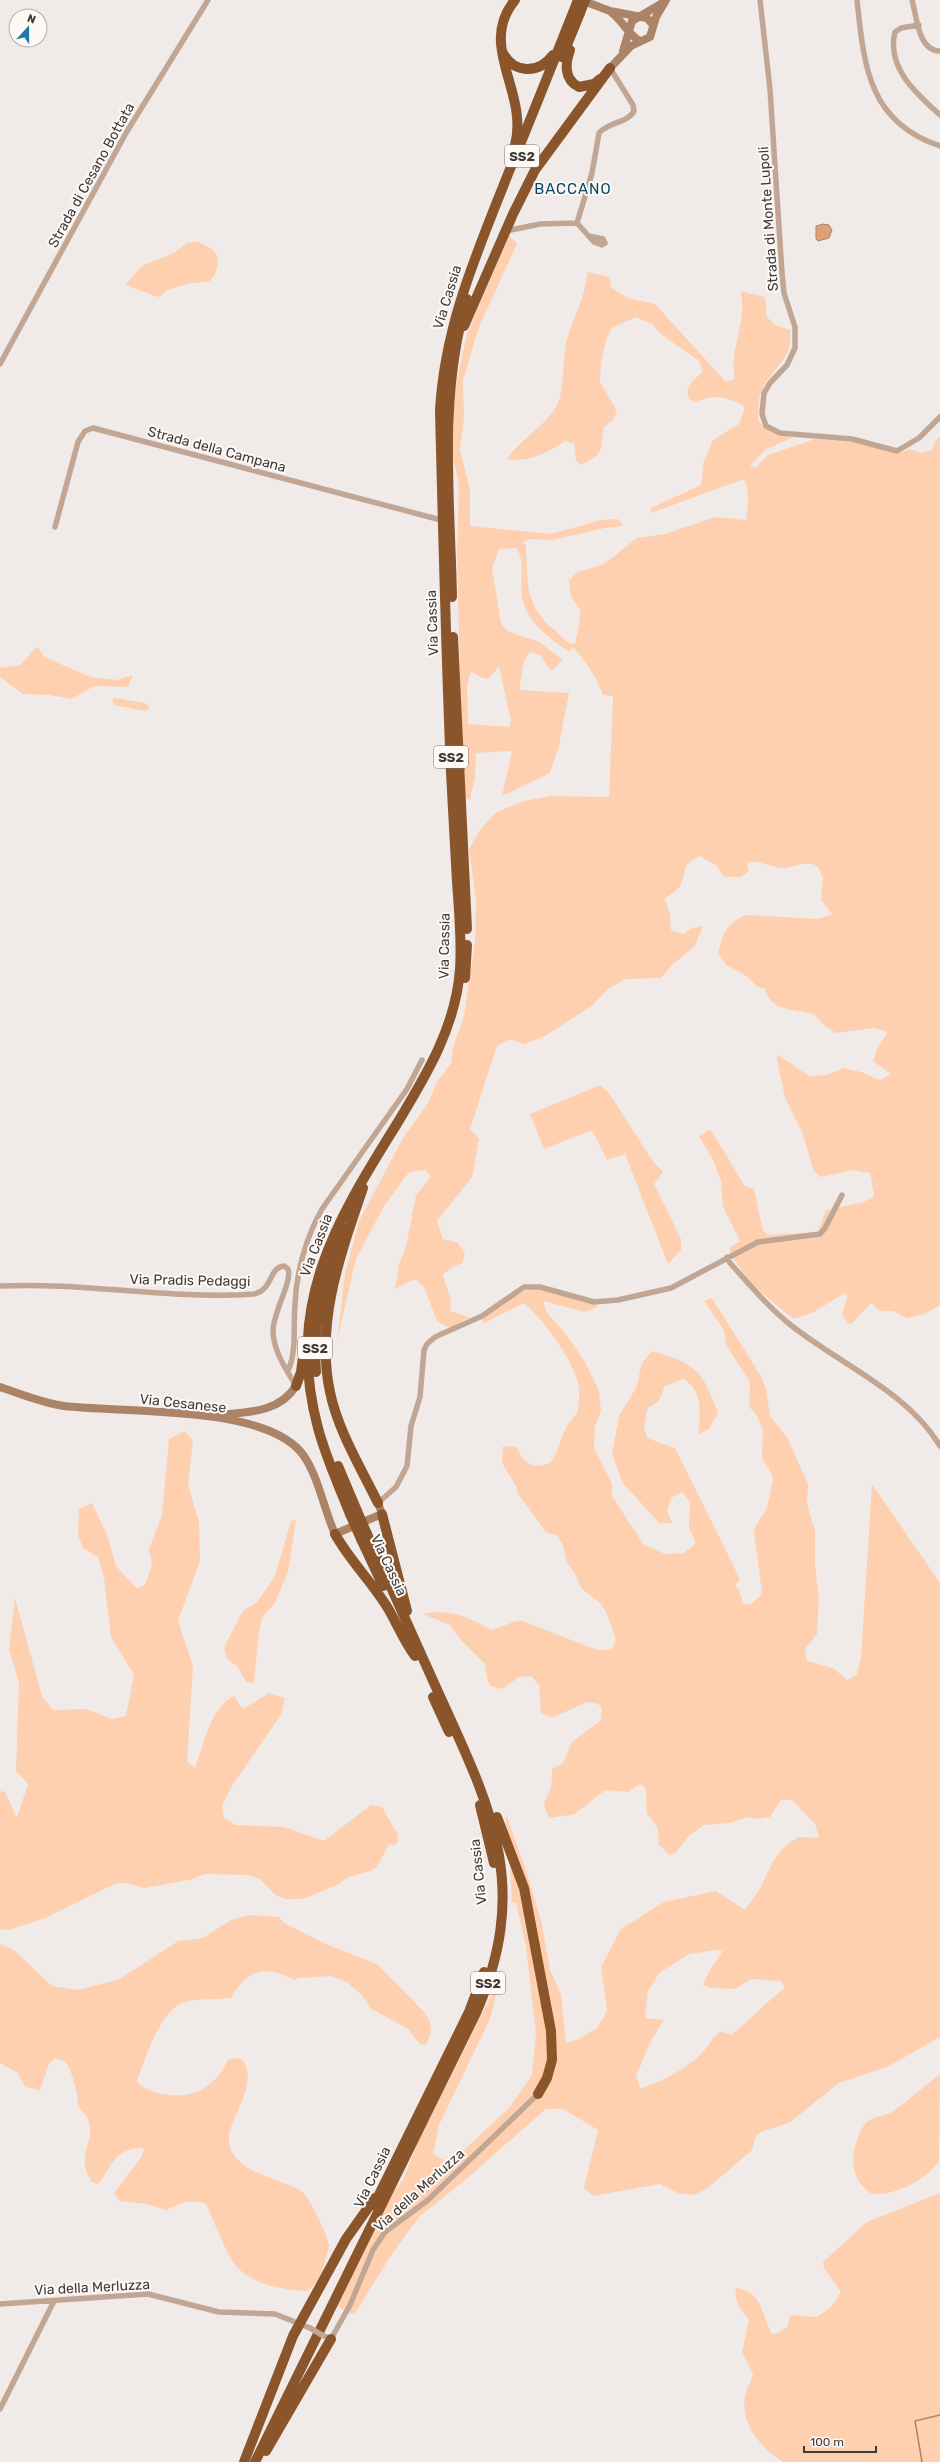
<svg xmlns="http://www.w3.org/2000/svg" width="940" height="2462" font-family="Rubik,sans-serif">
<rect width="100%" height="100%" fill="#f0ebe8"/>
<path fill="#ffd0b0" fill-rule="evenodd" d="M509,235L517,244L479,327L463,380L464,418L460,450L470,489V526L551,534L601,520L618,519L623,526L605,528L552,540L531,539L523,542L526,546C528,582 524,603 553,629C561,635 565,643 575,644L580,619V609L571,597L569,580L578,572L604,564L637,538L665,534L716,517L746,520C748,508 750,489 744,479L651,513V508L701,485L704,461L713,440L739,424L745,408C734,397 709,393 696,403L689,399L687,391L690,384L703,371L698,360L662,335L652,324L636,317L612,328L606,340L601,363L600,382L617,411L613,420L604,427C599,451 607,452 581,465L576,460L574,443L565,441C547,453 529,463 507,459C520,439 545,427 557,405C564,391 563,364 565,348C570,322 586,299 587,272L610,277L611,287L628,298L655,304L726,382L735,379C728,347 749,323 740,291L765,297L767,317L775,325L790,330C794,362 769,368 760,395C758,402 759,412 758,420C768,432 778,434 793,437L765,450L750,466L756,467L768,455L815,439L857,443L899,453L910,449L921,453L932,450L935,441L940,436V1305L925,1314L907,1318L893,1311H880L871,1303L852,1323L848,1324L842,1314L847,1297L846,1292L814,1312L794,1319C771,1301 740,1278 729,1248L740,1241L723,1207L721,1181L714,1162L699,1136L710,1129L745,1186L754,1189L763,1231L769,1235L818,1232L826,1210L864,1202L874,1196L870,1173L853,1170L821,1177L814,1172L803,1134L785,1098L777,1059L778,1055L809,1076L827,1075L844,1068L861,1072L880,1080L891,1074L873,1061L878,1047L888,1032L874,1028L836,1033L824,1025L814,1014C795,1009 771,1012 765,989L758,987L745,975L726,965L718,953C723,933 727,922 747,915L818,919L832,914L821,900L823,878L818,867C809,859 795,867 784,868C771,868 761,860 747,862L749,871L741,877H724L717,866L700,856C679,866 688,871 680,886C677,891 669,895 665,899L670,914L671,930L683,934L692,928L703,926L695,946L673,964L661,978L626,979L608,989L593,1005L545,1036L524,1044L510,1039L497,1046L470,1129L479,1139L472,1177L437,1221L443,1239L457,1242L465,1254L462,1263L452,1267L443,1275L451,1300L450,1311L469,1317L450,1328L437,1321L424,1287L415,1279L395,1289L399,1264L406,1247L416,1195L431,1177L425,1170L409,1172L384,1206L356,1259L337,1341L345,1274L359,1221L403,1138L428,1103L437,1082L451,1063L453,1047L464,1016L475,942L476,900L469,849L480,830L495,813L520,802L550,796L609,797L613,696L603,695C597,677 586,662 573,647L569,652C550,638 531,626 523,602C518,585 527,561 516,548L499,549L492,568L501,623L507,631L539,642L563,660L551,671L540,655L530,652L524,662L519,690L569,693L559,745L550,773L502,796L512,751L476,753L475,777L470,800L463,797L457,553L459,485L453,457L454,406L458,375L467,334ZM499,666L511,721L509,727L468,724L467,685L471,671L480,677L489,679Z
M199,242C203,245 211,247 214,251C221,259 217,274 210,281C196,283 182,284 168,290C164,291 163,296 158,297L125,285L142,266L174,253L187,243Z
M38,647L44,657L91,677L117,680L133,675L128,687L94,686L72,699L49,695L23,694L0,677V668L21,665L34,649Z
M115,698L145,703L149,706V709L146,711L114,705L112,699Z
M600,1085L609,1093L652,1160L663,1172L654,1184L681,1239V1250L668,1264L625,1154L607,1160L592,1130L544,1149L530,1114Z
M540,1288L599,1306L585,1312L543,1301L547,1313L566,1334L586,1364L599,1391L601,1410L595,1427L594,1448L612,1484V1496L644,1545L665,1554L684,1553L696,1543L689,1528L690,1502L682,1492L671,1498L667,1510L672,1523H659L622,1482L612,1454L619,1416L636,1388L642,1363L652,1351C696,1364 702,1369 718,1413L709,1429L698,1435C700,1413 704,1393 684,1379L665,1386L659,1401L648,1408L644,1427L647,1438L675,1448L740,1579L735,1585L739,1590L743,1603L750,1605L759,1597L762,1592L754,1533L755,1527L767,1508L773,1479L769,1468L762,1459L763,1430L756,1414L749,1407L750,1382L726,1345L724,1330L704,1301L712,1298L761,1376L766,1389L770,1416L788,1439L808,1484L807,1504L815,1531V1565L819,1599L817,1634L805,1649L807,1661L833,1668L847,1680L857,1674L861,1657L872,1484L940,1583V2037L889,2066L839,2083L789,2123L763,2131L756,2136L752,2150L709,2187L695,2195L678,2193L660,2184L593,2196L584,2188L598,2130L563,2109H546L464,2181L419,2217L392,2254L354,2315L337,2306L385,2202L403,2180L417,2144L493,1992L498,1987L490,2019L439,2125L433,2154L450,2163L509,2108L532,2075L536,2033L526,1947L516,1902L512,1903L510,1862L505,1812L525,1867L542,1924L550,1970L561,1994L566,2043L579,2039L597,2028L607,2011L601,1967L621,1929L664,1902L716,1891L745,1910C749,1903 755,1897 759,1890C772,1866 773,1853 798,1837L819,1838L815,1824L792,1800H781L770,1817L758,1819L747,1817L729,1823L704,1825L689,1836L676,1852L670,1855L659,1845L658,1828L647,1814L646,1791L644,1786L639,1784L629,1792L605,1790L575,1814L550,1818C538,1801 548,1802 551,1785C552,1780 552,1774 552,1769L563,1763L572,1742L601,1720L602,1708L598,1704L587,1702L552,1718L541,1713L539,1685L531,1676L519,1677L502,1689L491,1686L488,1682L485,1664L460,1639L450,1625L423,1614C449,1608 470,1618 492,1630L516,1621H523L597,1650H611L616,1640L606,1612L599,1602L581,1588L574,1572L567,1563L563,1545L557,1536L546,1532L518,1494L517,1488L502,1463L503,1446L516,1447C519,1451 521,1457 524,1460C530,1467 547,1468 552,1460C563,1444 560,1429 577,1414C578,1406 580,1398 579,1389C577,1364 543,1319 524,1303L484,1323L482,1319C501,1303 515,1290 540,1288ZM724,1949L710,1970L703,1985L711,1988L735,1989L751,1979L781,1981L785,1988C765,2003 750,2020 731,2035L721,2031C711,2038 709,2046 701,2054C685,2070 661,2081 641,2089L636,2077L649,2045L664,2020L645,2018L648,1991L659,1973L689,1954Z
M185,1431L193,1441L188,1485L199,1522L200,1561L178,1621L193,1666L187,1761L195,1768C204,1745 210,1707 234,1696L243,1709L269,1693L285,1698L282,1713L232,1786L222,1806L224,1818L235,1825L284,1827L324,1841L371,1805L382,1807L397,1833L398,1841L395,1845L389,1844L377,1867L371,1871L348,1877L339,1884L303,1899H285L275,1895L260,1879L248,1875L205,1874L189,1880L144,1888L126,1883H117L45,1918L9,1930L0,1929V1791L5,1792L17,1818L28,1784L16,1771L19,1682L9,1650L15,1598L42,1696L53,1710L86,1709L112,1719L126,1716L134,1675L111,1637L104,1578L98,1557L83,1548L78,1535L79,1509L92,1503L108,1537L116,1566L136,1588L145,1585L152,1565L149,1549L162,1515L169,1439Z
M296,1520L288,1572L275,1603L262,1618L258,1640L254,1683L246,1682L237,1666L227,1659L224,1647L243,1611L258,1601L275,1576L291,1521Z
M251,1915L279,1917L284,1923L328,1945L377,1964L425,2013C433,2024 432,2032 426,2045L420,2044L408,2029L370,2008L362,1995L348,1983L332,1976L299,1978L295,1980C265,1966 249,1967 231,1998C217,2000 199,1998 185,2002C160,2009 145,2059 137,2081C147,2096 184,2099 199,2091C212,2084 222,2074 228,2060L236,2058L243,2060C261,2090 222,2122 230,2147C239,2174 280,2178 301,2191C309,2196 328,2235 329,2245C329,2249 321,2277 318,2280C315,2284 311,2288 308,2291C283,2290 252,2285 235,2265C226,2253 213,2219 206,2204C190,2198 180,2204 166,2210L147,2204L119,2201L114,2193L142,2156L144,2148C116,2148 114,2162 100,2182L97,2184L92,2182C74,2154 95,2146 89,2122C87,2116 82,2110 78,2106C79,2096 72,2070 65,2061L54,2059L49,2064L40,2090L25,2087L18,2073L0,2063V1944L14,1950L52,1986L79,1990L120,1979L178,1941L203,1938L231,1920Z
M940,2074L939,2161C927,2180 892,2198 870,2193C852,2180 850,2160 857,2140C860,2133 862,2126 868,2121C875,2116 886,2116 894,2111Z
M940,2193V2462H783C761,2448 740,2424 745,2397C746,2389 751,2382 753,2374L742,2353L749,2320C742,2311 733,2300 736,2288C763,2291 761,2315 772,2334L778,2333L788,2326L790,2315L817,2317L832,2306L841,2292L824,2268L823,2262L867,2222Z"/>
<path fill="#dda177" stroke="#ad8365" d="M823,224L829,225L832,230L829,238L818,241L816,239V226Z"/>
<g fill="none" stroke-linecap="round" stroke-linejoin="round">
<path stroke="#ad8365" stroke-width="1.5" d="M922,2462L915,2421L940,2415"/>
<path stroke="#c1a694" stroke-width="5.5" d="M760,0L770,89L782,273L784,293L795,327V348L787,365L770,383L764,393L762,414L766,426L780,433L852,439L897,451L919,438L940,417
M857,0C864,65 868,122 940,146
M912,0C917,17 918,51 940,51
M919,25L901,28L895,32C886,68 917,94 940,115
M577,223L594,242L602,245L605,243L603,239L589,236
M506,231L540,224L577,223L592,173L599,133C608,122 628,123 634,111L633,105L610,68
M0,364L126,133L208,0
M55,527L78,442L85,431L93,428L441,520
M727,1257L730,1263C750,1285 769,1308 792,1326C840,1364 908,1392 940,1446
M0,1286C85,1282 169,1300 254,1294C273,1290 269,1267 284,1266L288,1269C293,1281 272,1314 273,1332C274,1352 286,1369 296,1386
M288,1371C297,1350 293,1328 295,1305C296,1273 306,1237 322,1209L407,1089L422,1060
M378,1503L396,1487L407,1466L411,1426L420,1397L424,1350L427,1344L435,1337L482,1316L524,1287H540L594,1302L618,1300L671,1288L758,1242L820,1234L825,1228L842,1195
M0,2304L148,2294L219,2312L275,2314L310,2328
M322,2335L331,2339L350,2305L373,2250L385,2232L428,2200L538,2094
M0,2409L54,2301"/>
<path stroke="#ab8468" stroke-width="8" d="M581,0L610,11L647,18L653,25
M612,13C623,21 629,36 640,41
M623,51L632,21L664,2
M610,68L631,46L650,37L656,17L666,0
M0,1387C21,1394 42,1403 64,1406C124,1413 259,1405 300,1451C317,1470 324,1510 335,1534L382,1514L378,1503
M218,1415C247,1412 279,1413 296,1386"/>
<path stroke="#8a552b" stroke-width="10" d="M570,50C565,64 564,80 579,87L594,84L600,79
M503,53C514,74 539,74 553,55
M562,57L580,13
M515,145C529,92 477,46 515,0
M464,326L513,214L535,170L610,68
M452,597C450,498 438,395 467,299
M453,637L467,929
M465,978L467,945
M363,1188C341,1253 315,1322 330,1392C338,1431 361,1468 378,1503
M316,1372C312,1319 324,1277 343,1228
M296,1386L301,1372L303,1357
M338,1466L357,1511
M350,1514C339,1486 326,1458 318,1428C285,1304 335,1223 398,1122C427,1074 456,1026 460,969C462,940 459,911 457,882C455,846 453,809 451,773C446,652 443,531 440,410C445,324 477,253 508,174C532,116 555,58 578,0
M382,1514L407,1611
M335,1534C350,1561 373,1583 389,1610C398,1626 404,1641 415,1656
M361,1539L383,1586
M433,1697L449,1732
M480,1805L494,1863
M497,1817L524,1888L551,2031L552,2060L547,2078L538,2094
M374,2205L469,2012L484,1972
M266,2451L331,2339
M244,2462L293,2336L346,2239L375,2198
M255,2462L476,2013C531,1887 492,1810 439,1694C415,1641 391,1588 367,1534"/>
<path stroke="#c1a694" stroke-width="5.5" d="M310,2328L322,2335"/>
<path stroke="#8a552b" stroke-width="10" d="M580,13L585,0
M357,1511L367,1534
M350,1514L361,1539"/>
</g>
<g text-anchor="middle" stroke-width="4" stroke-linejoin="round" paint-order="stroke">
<g fill="#fef9f5" stroke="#787572" stroke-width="1">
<rect x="505" y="145" width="34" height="22" rx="3"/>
<rect x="434" y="746" width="34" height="22" rx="3"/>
<rect x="298" y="1337" width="34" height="22" rx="3"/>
<rect x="471" y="1972" width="34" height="22" rx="3"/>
</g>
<g font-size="13" font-weight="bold" fill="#3e3c3a">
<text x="522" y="161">SS2</text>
<text x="451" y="762">SS2</text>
<text x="315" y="1353">SS2</text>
<text x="488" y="1988">SS2</text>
</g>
<g font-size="14" fill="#3e3c3a" stroke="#fef9f5">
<text transform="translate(91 175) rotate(-61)" y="5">Strada di Cesano Bottata</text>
<text transform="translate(768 219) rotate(-94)" y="5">Strada di Monte Lupoli</text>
<text transform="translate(447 297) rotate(-73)" y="5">Via Cassia</text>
<text transform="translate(217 449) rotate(15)" y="5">Strada della Campana</text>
<text transform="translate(432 623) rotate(-92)" y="5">Via Cassia</text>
<text transform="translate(444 946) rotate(-89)" y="5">Via Cassia</text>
<text transform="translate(316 1245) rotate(-69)" y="5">Via Cassia</text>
<text transform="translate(190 1280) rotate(1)" y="5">Via Pradis Pedaggi</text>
<text transform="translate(183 1403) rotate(6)" y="5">Via Cesanese</text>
<text transform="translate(389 1565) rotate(65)" y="5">Via Cassia</text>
<text transform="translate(478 1872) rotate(-96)" y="5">Via Cassia</text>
<text transform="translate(372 2177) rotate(-64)" y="5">Via Cassia</text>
<text transform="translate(419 2190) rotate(-42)" y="5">Via della Merluzza</text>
<text transform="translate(92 2287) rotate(-3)" y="5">Via della Merluzza</text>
</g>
<g font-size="15" letter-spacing="1" fill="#064968" stroke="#fef9f5">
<text x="573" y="194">BACCANO</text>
</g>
</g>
<g transform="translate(28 28) rotate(21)"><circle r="19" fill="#fef9f5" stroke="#b1adaa"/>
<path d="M0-3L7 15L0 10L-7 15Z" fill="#1c79a7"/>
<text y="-6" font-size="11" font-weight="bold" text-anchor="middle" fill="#3e3c3a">N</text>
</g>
<path d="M804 2446v6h72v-6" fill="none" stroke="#3e3c3a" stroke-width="2"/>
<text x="810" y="2446" font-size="12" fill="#3e3c3a" stroke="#fef9f5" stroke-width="3" paint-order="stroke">100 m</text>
</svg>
